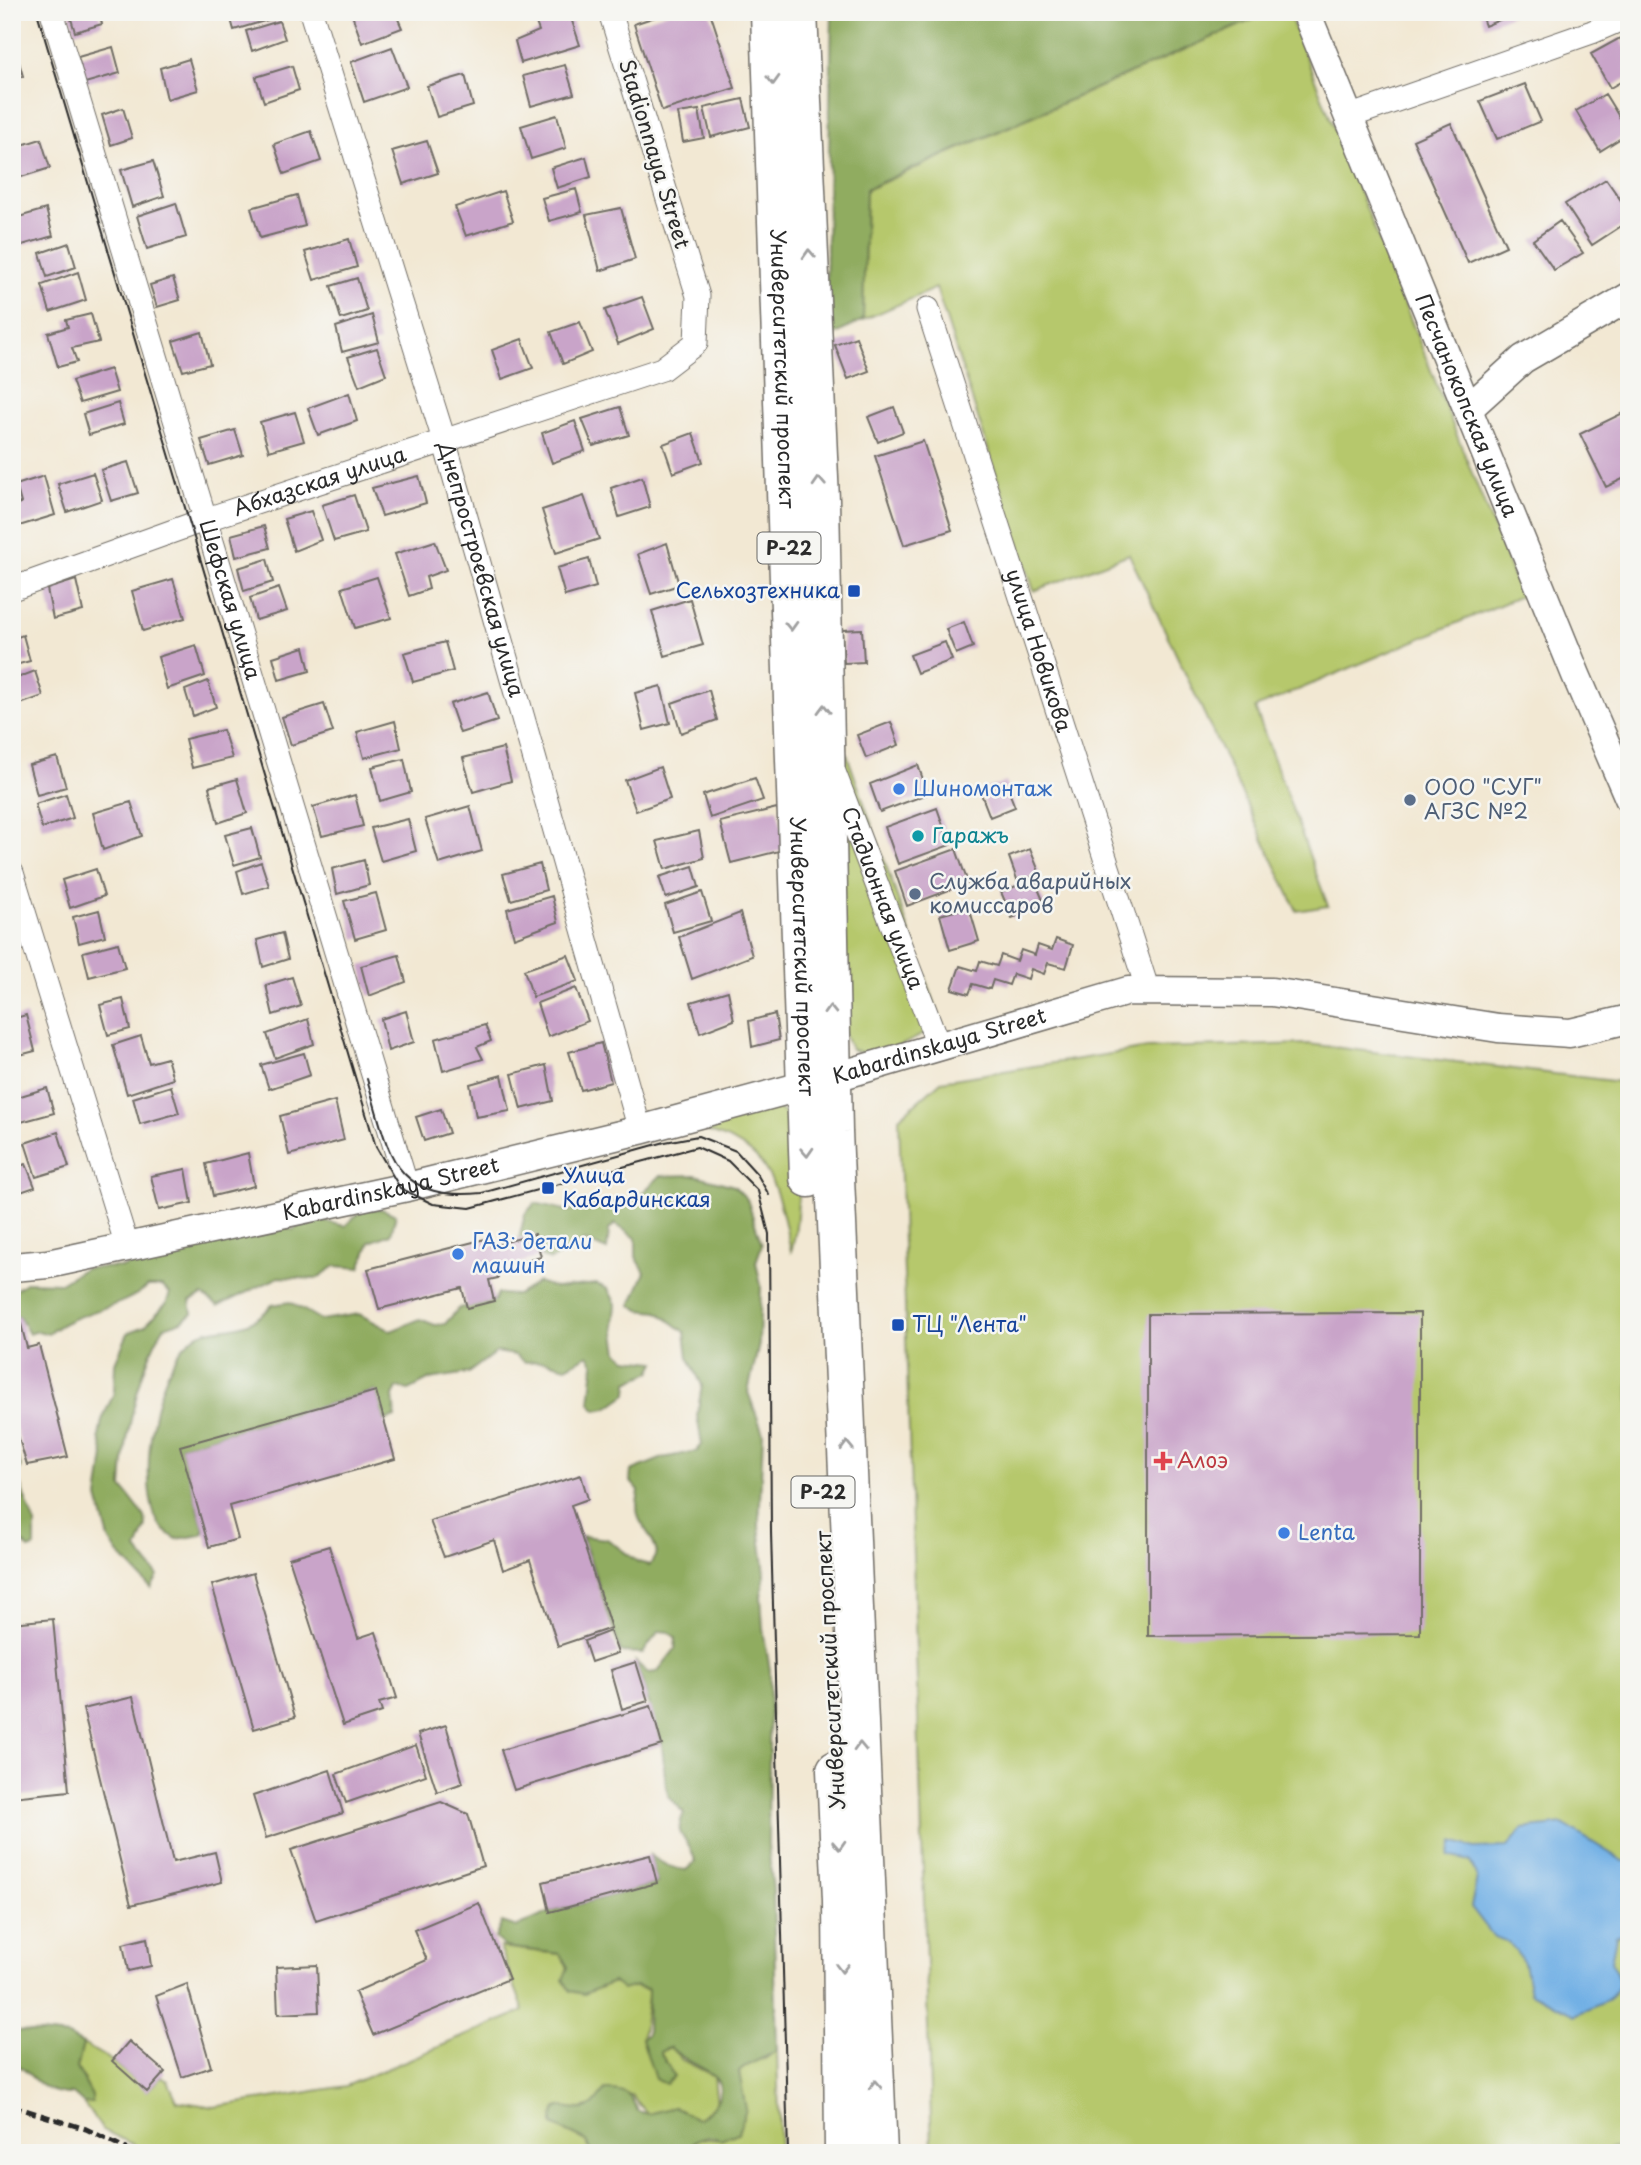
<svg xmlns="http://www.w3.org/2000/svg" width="1641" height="2165" font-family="'Playpen Sans',sans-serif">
<rect width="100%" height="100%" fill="#f6f6f2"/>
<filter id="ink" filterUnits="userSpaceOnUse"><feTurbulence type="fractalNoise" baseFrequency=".0143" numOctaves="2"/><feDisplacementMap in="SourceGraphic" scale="14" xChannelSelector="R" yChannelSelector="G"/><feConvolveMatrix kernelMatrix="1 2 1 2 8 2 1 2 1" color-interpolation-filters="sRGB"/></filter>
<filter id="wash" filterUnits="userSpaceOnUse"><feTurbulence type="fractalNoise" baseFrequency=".00686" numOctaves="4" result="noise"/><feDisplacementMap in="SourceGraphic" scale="28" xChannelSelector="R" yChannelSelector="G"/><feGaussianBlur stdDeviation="1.57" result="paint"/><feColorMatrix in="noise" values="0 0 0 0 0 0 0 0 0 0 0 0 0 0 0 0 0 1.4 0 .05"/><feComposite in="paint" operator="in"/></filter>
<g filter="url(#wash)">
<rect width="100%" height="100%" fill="#f2e8d3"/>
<path fill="#b6c86c" stroke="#707a4c" stroke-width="2" d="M1270,12H1288L1521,596L1255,708L1328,906L1297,911L1129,554L1034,591L936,288L863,320L866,190Z
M835,754L847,755L942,1024C915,1038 882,1062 851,1049L842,1029Z
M1308,1044L1621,1082L1629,1105V2142L1598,2153H932L899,1118L941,1081L1148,1048Z
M774,1107C784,1112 793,1118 796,1130C801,1153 799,1229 791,1251C774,1172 769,1144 683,1125Z
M500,1947L560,1954L584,1994L613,1982L649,1990L642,2039L659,2052L670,2047L682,2060L714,2076L717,2104L697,2119L674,2107L648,2114L631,2095L578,2110L553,2125L587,2141L592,2153H151L103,2130L83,2103H92V2096L77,2068L83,2044L112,2061L147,2091L161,2077L168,2081L177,2101L214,2107L346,2086L524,2011Z
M777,2050L780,2153H685L698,2138L721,2140L739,2072L752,2060L765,2059Z"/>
<path fill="#90ac60" stroke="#5e6c46" stroke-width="2" d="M832,12H1270L866,189L863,320L825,340Z
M695,1175L734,1186L747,1199L762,1245L756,1262L761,1286L759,1344L748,1392L763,1433L759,1526L765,1574L761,1596L763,1629L770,1670L768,1845L773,1890L777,2050C764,2060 752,2060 739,2072L746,2109L738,2133L721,2140C706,2132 693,2139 684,2153H592L587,2141L553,2125C552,2092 573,2116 590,2107C595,2104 600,2095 605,2090C624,2089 630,2093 638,2111L648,2114L674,2107L697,2119C712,2112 731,2091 712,2075C698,2063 684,2062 670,2047L660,2052L674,2076L666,2084L655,2079L642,2039L647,2034L648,1989L636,1986L623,1990L613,1982L584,1994L571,1991L563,1980L568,1967L560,1954L505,1947L495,1938L502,1922L517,1927L550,1912L657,1883L650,1855C660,1863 673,1869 686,1870L695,1862C691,1836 671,1840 684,1813L669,1797L666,1787L662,1745L636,1662L648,1673L657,1672L675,1649L676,1638L669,1632L659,1631L643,1653L621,1652L582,1536L607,1539L638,1562L650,1565L657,1553C650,1524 631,1528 639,1491L630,1481L631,1471L663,1458L697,1451L702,1444L697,1416L702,1385L688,1357L685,1332L658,1312L640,1310L631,1305L645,1272L636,1257V1238L615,1224L609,1230L607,1250L585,1241L551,1260L541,1257L535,1235L519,1239L525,1214L535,1203L569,1211L618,1201L633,1202L660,1176Z
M363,1209H382L396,1215L391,1234L370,1242L360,1268L335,1266L316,1279L279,1277L218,1306L203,1295L190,1301L192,1313L182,1321L164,1327C139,1367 124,1439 122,1487L145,1517L146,1526L137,1550L158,1576L151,1588L117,1552L109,1539L98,1498L104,1455L99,1437L102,1420L114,1393L115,1363L128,1333L145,1326L166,1304L170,1293L162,1286H148C120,1311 77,1309 48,1334L38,1331L29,1334L19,1316L12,1318V1292L27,1282L60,1283L85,1268L124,1267L148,1254H178L213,1240H236L281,1226L293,1230C309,1217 326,1221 345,1226Z
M538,1282L555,1288L597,1284L608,1289L616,1304L614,1326L618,1352L627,1359L656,1362L651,1372L628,1382L627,1394L607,1408L596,1410L590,1403L594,1364L588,1355L566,1367L545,1361L524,1362L515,1355L496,1352L468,1373L430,1379L409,1390L397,1388L393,1396L395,1417L384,1421L375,1391L181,1446L204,1530L201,1535L177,1539C167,1534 159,1527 155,1516C139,1473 154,1370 191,1339C212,1321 245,1338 272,1305L290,1302L321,1320L359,1314L391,1331L420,1319L435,1325L445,1324L459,1308L494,1301L498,1294L517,1295Z
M12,1442L21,1467L15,1472L35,1524V1547L29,1549L12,1532Z
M12,2030L68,2036L83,2044L77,2068L92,2096V2103H83L73,2094C33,2094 34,2069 12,2064Z"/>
<path fill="#72b0e5" stroke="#4e6e88" stroke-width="2" d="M1563,1824L1623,1861H1629V1932L1616,1937L1611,1961C1632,1997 1603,2002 1575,2015L1530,1993L1524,1963L1509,1942L1494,1937L1471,1907L1477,1877L1470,1861L1449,1856L1454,1841L1474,1848L1508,1847L1522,1829Z"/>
<g id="blocks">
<path fill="#c9a4c9" d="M69,12H99L102,24L75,32Z
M229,12H277L278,17L234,30Z
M351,12H395L402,28L362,43Z
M532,12H569L580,45L521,63L515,41L539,31Z
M670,12H710L735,88L662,111L634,24Z
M1480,12H1519L1485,26Z
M279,21L285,39L252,51L246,31Z
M1620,38L1629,53V77L1610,88L1591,54Z
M13,41L23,76L12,79V42Z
M113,47L120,73L85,83L78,57Z
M392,47L407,87L364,102L351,62Z
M189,59L198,90L167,99L160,68Z
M565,65L574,94L531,106L523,76Z
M292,66L299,90L264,102L256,77Z
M465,75L473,106L437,117L427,86Z
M1525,84L1541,121L1497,139L1480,101Z
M1605,94L1629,133L1600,151L1576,111Z
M743,99L750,127L711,137L704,108Z
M123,108L132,138L111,145L102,115Z
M699,110L704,138L683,142L678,113Z
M557,115L566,148L531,159L521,126Z
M1451,123L1506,246L1468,263L1413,140Z
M311,131L321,161L284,174L274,144Z
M41,139L50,168L12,180V148Z
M427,141L438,173L403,184L392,151Z
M586,157L591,177L557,188L551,168Z
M153,161L164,196L132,207L121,170Z
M1606,179L1629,212V221L1592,245L1565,204Z
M576,189L582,212L549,221L542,198Z
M503,191L513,221L466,236L455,207Z
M297,195L305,226L260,238L251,208Z
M176,203L186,237L147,249L137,216Z
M621,208L635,259L600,271L586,215Z
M46,209L53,236L12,248V219Z
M1560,221L1583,253L1554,270L1533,240Z
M349,239L357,267L314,280L305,252Z
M69,243L76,267L47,277L40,253Z
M78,272L86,300L50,312L42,285Z
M173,278L180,300L157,307L150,285Z
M357,278L367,311L341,319L331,286Z
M642,297L654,329L618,344L605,310Z
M91,314L99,342L72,348L77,362L58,367L48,333L68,327L66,320Z
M372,315L379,342L342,352L336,327Z
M580,322L592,352L563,364L551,332Z
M202,332L210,364L183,371L173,341Z
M856,337L869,371L848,379L835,345Z
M522,339L533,368L502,379L492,350Z
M377,348L386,375L359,386L348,357Z
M110,369L117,392L80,403L72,381Z
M349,393L357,421L318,435L308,408Z
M118,403L124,424L89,435L83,414Z
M620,407L629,435L593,446L582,419Z
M894,407L903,432L878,442L868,417Z
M1629,410V476L1606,487L1580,434Z
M295,412L304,441L269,451L260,422Z
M575,421L585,451L552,463L542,433Z
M235,430L243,455L209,465L201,440Z
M693,433L703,462L673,473L663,444Z
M923,441L952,530L904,545L875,456Z
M128,462L138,493L111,501L101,470Z
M93,473L102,500L67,512L58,484Z
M44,476L55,515L19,526L12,505L21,503L16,485Z
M419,476L426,503L382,516L372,488Z
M642,477L650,507L619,517L611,488Z
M354,495L366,532L334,541L322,505Z
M584,496L599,539L556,553L542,510Z
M311,511L321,540L294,551L284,519Z
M264,526L270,548L236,557L231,535Z
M435,541L446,570L426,577L429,589L409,596L395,554Z
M667,543L679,585L651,594L638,554Z
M267,559L273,582L244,591L238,568Z
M589,559L596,587L565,596L557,568Z
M377,577L391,618L355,628L342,588Z
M173,579L185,618L143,631L132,591Z
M76,580L83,611L53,619L47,589Z
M279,588L287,611L256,620L250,598Z
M690,599L703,645L665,656L652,611Z
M964,622L973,647L956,654L946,629Z
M862,629L864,662L844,663L842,630Z
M23,635L30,661L12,666V639Z
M445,642L453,671L413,682L404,653Z
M945,642L952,660L917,673L910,655Z
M196,645L205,676L167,689L158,657Z
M304,647L310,671L279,680L273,657Z
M35,671L43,696L12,707V680Z
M208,681L216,707L193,716L185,690Z
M661,686L670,723L644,730L635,693Z
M709,690L717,720L681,733L672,703Z
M488,692L497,721L460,733L450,704Z
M324,704L333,732L291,745L282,717Z
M395,721L401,748L364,758L357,732Z
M891,722L899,745L866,758L857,735Z
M223,730L232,758L192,768L185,739Z
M503,748L511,781L473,792L463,758Z
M57,757L66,787L37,795L29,765Z
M404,759L411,792L380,801L372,767Z
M918,765L928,794L880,812L870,784Z
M660,767L670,799L636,811L625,780Z
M755,778L763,800L710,818L703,795Z
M237,779L247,813L218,823L209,787Z
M1005,782L1015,807L990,817L980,791Z
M66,794L73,818L42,828L35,804Z
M355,795L363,826L322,836L313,807Z
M131,802L142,836L103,850L93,813Z
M470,806L482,851L439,864L425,819Z
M777,808L787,849L731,863L720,822Z
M937,808L950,845L898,864L885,827Z
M408,819L416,851L381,861L371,828Z
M252,828L260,857L234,865L225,835Z
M699,831L704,858L665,869L657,841Z
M956,849L968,883L907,906L895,871Z
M1030,849L1040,874L1018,882L1009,857Z
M364,860L369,885L337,894L332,869Z
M261,862L269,886L243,894L237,871Z
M540,864L546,890L511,900L503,874Z
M693,866L699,887L666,898L659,877Z
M96,869L104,896L70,908L62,880Z
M1034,879L1045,905L1012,918L1001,892Z
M702,892L711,921L673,932L665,905Z
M376,893L386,930L355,939L344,901Z
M552,896L558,922L514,938L507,909Z
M969,907L979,941L950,950L940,915Z
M99,910L105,936L79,943L73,917Z
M740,913L752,956L692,979L679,937Z
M282,933L288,959L263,967L257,940Z
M1056,939L1073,945L1066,968L1048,963L1044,974L1031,969L1028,979L1013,974L1009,985L993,980L990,989L973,984L969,994L952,989L960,966L977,971L980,961L997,966L1001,955L1017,961L1021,950L1035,955L1038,945L1052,950Z
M118,943L125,968L89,977L83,952Z
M399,955L406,982L369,996L361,966Z
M568,955L578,981L533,997L524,970Z
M292,977L301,1006L273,1015L266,985Z
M576,988L588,1021L548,1037L537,1003Z
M728,991L734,1020L700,1033L691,1002Z
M123,999L130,1029L108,1035L100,1005Z
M406,1011L414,1042L388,1051L381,1019Z
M775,1014L779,1040L752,1047L749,1021Z
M26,1015L35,1051L12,1057V1019Z
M308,1019L314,1044L275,1058L267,1034Z
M485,1025L491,1041L477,1047L483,1059L443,1071L435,1039Z
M141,1036L149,1063L167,1058L173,1079L127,1094L113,1045Z
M601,1043L611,1082L581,1090L569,1052Z
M304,1053L310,1075L269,1089L261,1065Z
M546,1065L553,1101L521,1109L512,1074Z
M502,1075L510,1111L476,1117L470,1084Z
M171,1086L179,1113L140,1124L133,1098Z
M47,1088L54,1113L21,1122L14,1098Z
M335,1101L344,1140L289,1155L280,1116Z
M441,1109L449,1133L424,1141L416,1117Z
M58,1132L69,1167L36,1177L25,1143Z
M248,1153L254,1186L213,1196L206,1164Z
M26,1164L35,1187L12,1195V1169Z
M186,1169L192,1203L159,1210L151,1176Z
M535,1234L541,1257L496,1269L498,1278L489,1280L494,1301L467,1308L462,1288L379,1309L368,1269L489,1238L491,1246Z
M1420,1313V1634L1148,1636V1314Z
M19,1316L27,1348L39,1345L68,1457L27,1465L12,1416V1318Z
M376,1391L395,1459L229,1506L238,1539L209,1547L180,1446Z
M581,1475L588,1499L571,1505L611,1628L558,1646L530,1560L503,1570L494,1540L444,1557L430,1521Z
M329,1546L358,1638L376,1632L397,1698L379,1703L382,1712L343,1725L289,1558Z
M253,1573L295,1717L254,1729L212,1585Z
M53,1619L69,1791L12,1797V1623Z
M610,1631L618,1653L591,1662L584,1641Z
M636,1662L648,1701L622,1709L611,1670Z
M133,1697L173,1862L215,1852L222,1882L131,1905L83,1709Z
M651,1706L662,1745L514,1790L501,1750Z
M446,1725L463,1783L437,1792L418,1734Z
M416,1745L426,1775L346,1803L336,1774Z
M330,1770L343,1813L266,1838L253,1796Z
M441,1802L468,1814L483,1866L316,1921L291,1850Z
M650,1855L657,1883L550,1912L543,1882Z
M479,1903L509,1979L373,2035L355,1992L427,1960L414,1930Z
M147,1938L151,1966L128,1971L123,1944Z
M317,1965L319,2012L278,2014L276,1967Z
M187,1984L211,2067L182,2077L156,1996Z
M129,2041L165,2072L147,2092L112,2061Z"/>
</g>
</g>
<g filter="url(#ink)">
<use href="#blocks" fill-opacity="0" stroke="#716d66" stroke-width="2"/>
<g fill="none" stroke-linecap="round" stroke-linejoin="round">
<g stroke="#716d66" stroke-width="25">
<g id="minor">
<path id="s1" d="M52,12L407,1187"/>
<path id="s2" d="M311,12L444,440L640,1130"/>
<path d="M1348,117L1592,32L1629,16"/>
<path id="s3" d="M928,309L1148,991"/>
<path id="s4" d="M12,589L204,520L662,369L696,343L698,296L610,12"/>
<path id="s5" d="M834,772L939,1047"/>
<path d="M12,873L127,1246"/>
</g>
</g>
<g stroke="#716d66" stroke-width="31">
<g id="tertiary">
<path id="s6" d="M1306,12L1576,675L1629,798"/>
<path d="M1469,408L1523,359L1629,297"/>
<path id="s7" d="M12,1267L48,1264L407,1187L640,1130L832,1078L1128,991L1272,992L1498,1028L1570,1033L1629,1019"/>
</g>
</g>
<g stroke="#716d66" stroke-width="41">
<g id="trunk">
<path id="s8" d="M770,12L809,1178"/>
<path d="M798,12L820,500L833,1132L878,2153"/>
<path d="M836,1770L842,1900L844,2153"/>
</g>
</g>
<use href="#minor" stroke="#fff" stroke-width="23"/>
<use href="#tertiary" stroke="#fff" stroke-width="28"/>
<use href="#trunk" stroke="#fff" stroke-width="38"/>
<path stroke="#2b2b2b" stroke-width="2" d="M37,12L376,1147L400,1188L433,1204L470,1208L697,1147L728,1161L758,1191L769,1234L771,1532L788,2153
M367,1079C389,1151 390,1202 482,1193L665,1142L698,1136L736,1151L757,1174L769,1195"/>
<path stroke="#2b2b2b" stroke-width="5" stroke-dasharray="10 5" stroke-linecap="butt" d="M12,2106L86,2129L135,2153"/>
</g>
<defs><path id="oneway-chevron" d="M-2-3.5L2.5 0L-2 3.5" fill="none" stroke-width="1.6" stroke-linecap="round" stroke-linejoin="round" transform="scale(1.75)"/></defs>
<g stroke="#a0a0a0">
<use href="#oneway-chevron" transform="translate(773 80) rotate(88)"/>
<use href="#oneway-chevron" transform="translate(809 254) rotate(-93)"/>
<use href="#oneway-chevron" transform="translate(819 482) rotate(-93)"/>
<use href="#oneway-chevron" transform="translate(791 626) rotate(88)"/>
<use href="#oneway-chevron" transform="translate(824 709) rotate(-91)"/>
<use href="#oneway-chevron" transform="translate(830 1010) rotate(-91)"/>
<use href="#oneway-chevron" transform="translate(807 1152) rotate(87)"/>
<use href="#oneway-chevron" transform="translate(847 1446) rotate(-92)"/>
<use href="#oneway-chevron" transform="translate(860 1747) rotate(-92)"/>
<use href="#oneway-chevron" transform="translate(839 1845) rotate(87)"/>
<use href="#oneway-chevron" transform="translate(842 1968) rotate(90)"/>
<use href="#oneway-chevron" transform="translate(875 2085) rotate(-93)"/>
</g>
</g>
<g fill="#1a4fb4" stroke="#f6f6f2" stroke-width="2.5">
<rect x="847" y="584" width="14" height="14" rx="3.5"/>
<rect x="541" y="1181" width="14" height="14" rx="3.5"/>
<rect x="891" y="1318" width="14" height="14" rx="3.5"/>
</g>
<g fill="#3f7fe0" stroke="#f6f6f2" stroke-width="2.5">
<circle cx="899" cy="789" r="7"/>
<circle cx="458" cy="1254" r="7"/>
<circle cx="1284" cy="1533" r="7"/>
</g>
<g fill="#5c6f8a" stroke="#f6f6f2" stroke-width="2.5">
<circle cx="1410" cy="800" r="7"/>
<circle cx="915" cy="894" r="7"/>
</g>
<circle fill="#0f9aa8" stroke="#f6f6f2" stroke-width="2.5" cx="918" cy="836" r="7"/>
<path fill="#e0444e" stroke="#f6f6f2" stroke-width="2.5" d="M1159.5 1450.5h7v7h7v7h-7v7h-7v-7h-7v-7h7z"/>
<g text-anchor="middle" stroke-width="5" stroke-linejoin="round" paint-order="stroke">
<g fill="#f6f6f2" stroke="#686867" stroke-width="2">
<rect x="757.5" y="532.5" width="63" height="31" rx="5"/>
<rect x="791.5" y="1476.5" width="63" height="31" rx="5"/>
</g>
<g font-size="19" font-weight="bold" fill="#2b2b2b">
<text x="789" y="555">Р-22</text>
<text x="823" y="1499">Р-22</text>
</g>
<g font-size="21" fill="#2b2b2b" stroke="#f6f6f2">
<text transform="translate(654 154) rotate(73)" y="7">Stadionnaya Street</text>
<text dy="7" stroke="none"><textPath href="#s8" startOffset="357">Университетский проспект</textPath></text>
<text dy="7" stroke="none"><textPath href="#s6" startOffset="425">Песчанокопская улица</textPath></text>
<text dy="7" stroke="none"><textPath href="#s4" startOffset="326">Абхазская улица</textPath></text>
<text dy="7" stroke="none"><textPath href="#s2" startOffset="583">Днепростроевская улица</textPath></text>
<text dy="7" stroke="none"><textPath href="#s1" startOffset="614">Шефская улица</textPath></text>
<text dy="7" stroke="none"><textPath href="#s3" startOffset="359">улица Новикова</textPath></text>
<text dy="7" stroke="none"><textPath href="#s5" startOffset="135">Стадионная улица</textPath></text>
<text dy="7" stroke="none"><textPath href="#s8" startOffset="945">Университетский проспект</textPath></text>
<text dy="7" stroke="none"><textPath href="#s7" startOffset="954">Kabardinskaya Street</textPath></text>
<text dy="7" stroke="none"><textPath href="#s7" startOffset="387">Kabardinskaya Street</textPath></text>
<text transform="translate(831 1670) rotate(-93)" y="7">Университетский проспект</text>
</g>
<g font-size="21" fill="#164399" stroke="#f6f6f2" text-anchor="start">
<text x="840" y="598" text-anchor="end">Сельхозтехника</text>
<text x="562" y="1183">Улица<tspan x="562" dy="24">Кабардинская</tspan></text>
<text x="912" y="1332">ТЦ "Лента"</text>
</g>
<g font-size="21" fill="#4e5e75" stroke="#f6f6f2" text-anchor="start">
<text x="1424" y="795">ООО "СУГ"<tspan x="1424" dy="24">АГЗС №2</tspan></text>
<text x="929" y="889">Служба аварийных<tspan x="929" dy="24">комиссаров</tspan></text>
</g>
<g font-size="21" fill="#366cbe" stroke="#f6f6f2" text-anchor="start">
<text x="913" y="796">Шиномонтаж</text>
<text x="472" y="1249">ГАЗ: детали<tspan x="472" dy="24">машин</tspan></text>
<text x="1298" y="1540">Lenta</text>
</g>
<g font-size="21" fill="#0d838f" stroke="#f6f6f2" text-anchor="start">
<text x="932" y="843">Гаражъ</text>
</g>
<g font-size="21" fill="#be3a42" stroke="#f6f6f2" text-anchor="start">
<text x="1177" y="1468">Алоэ</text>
</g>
</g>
<rect width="1641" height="2165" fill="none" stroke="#f6f6f2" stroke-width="42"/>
</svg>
